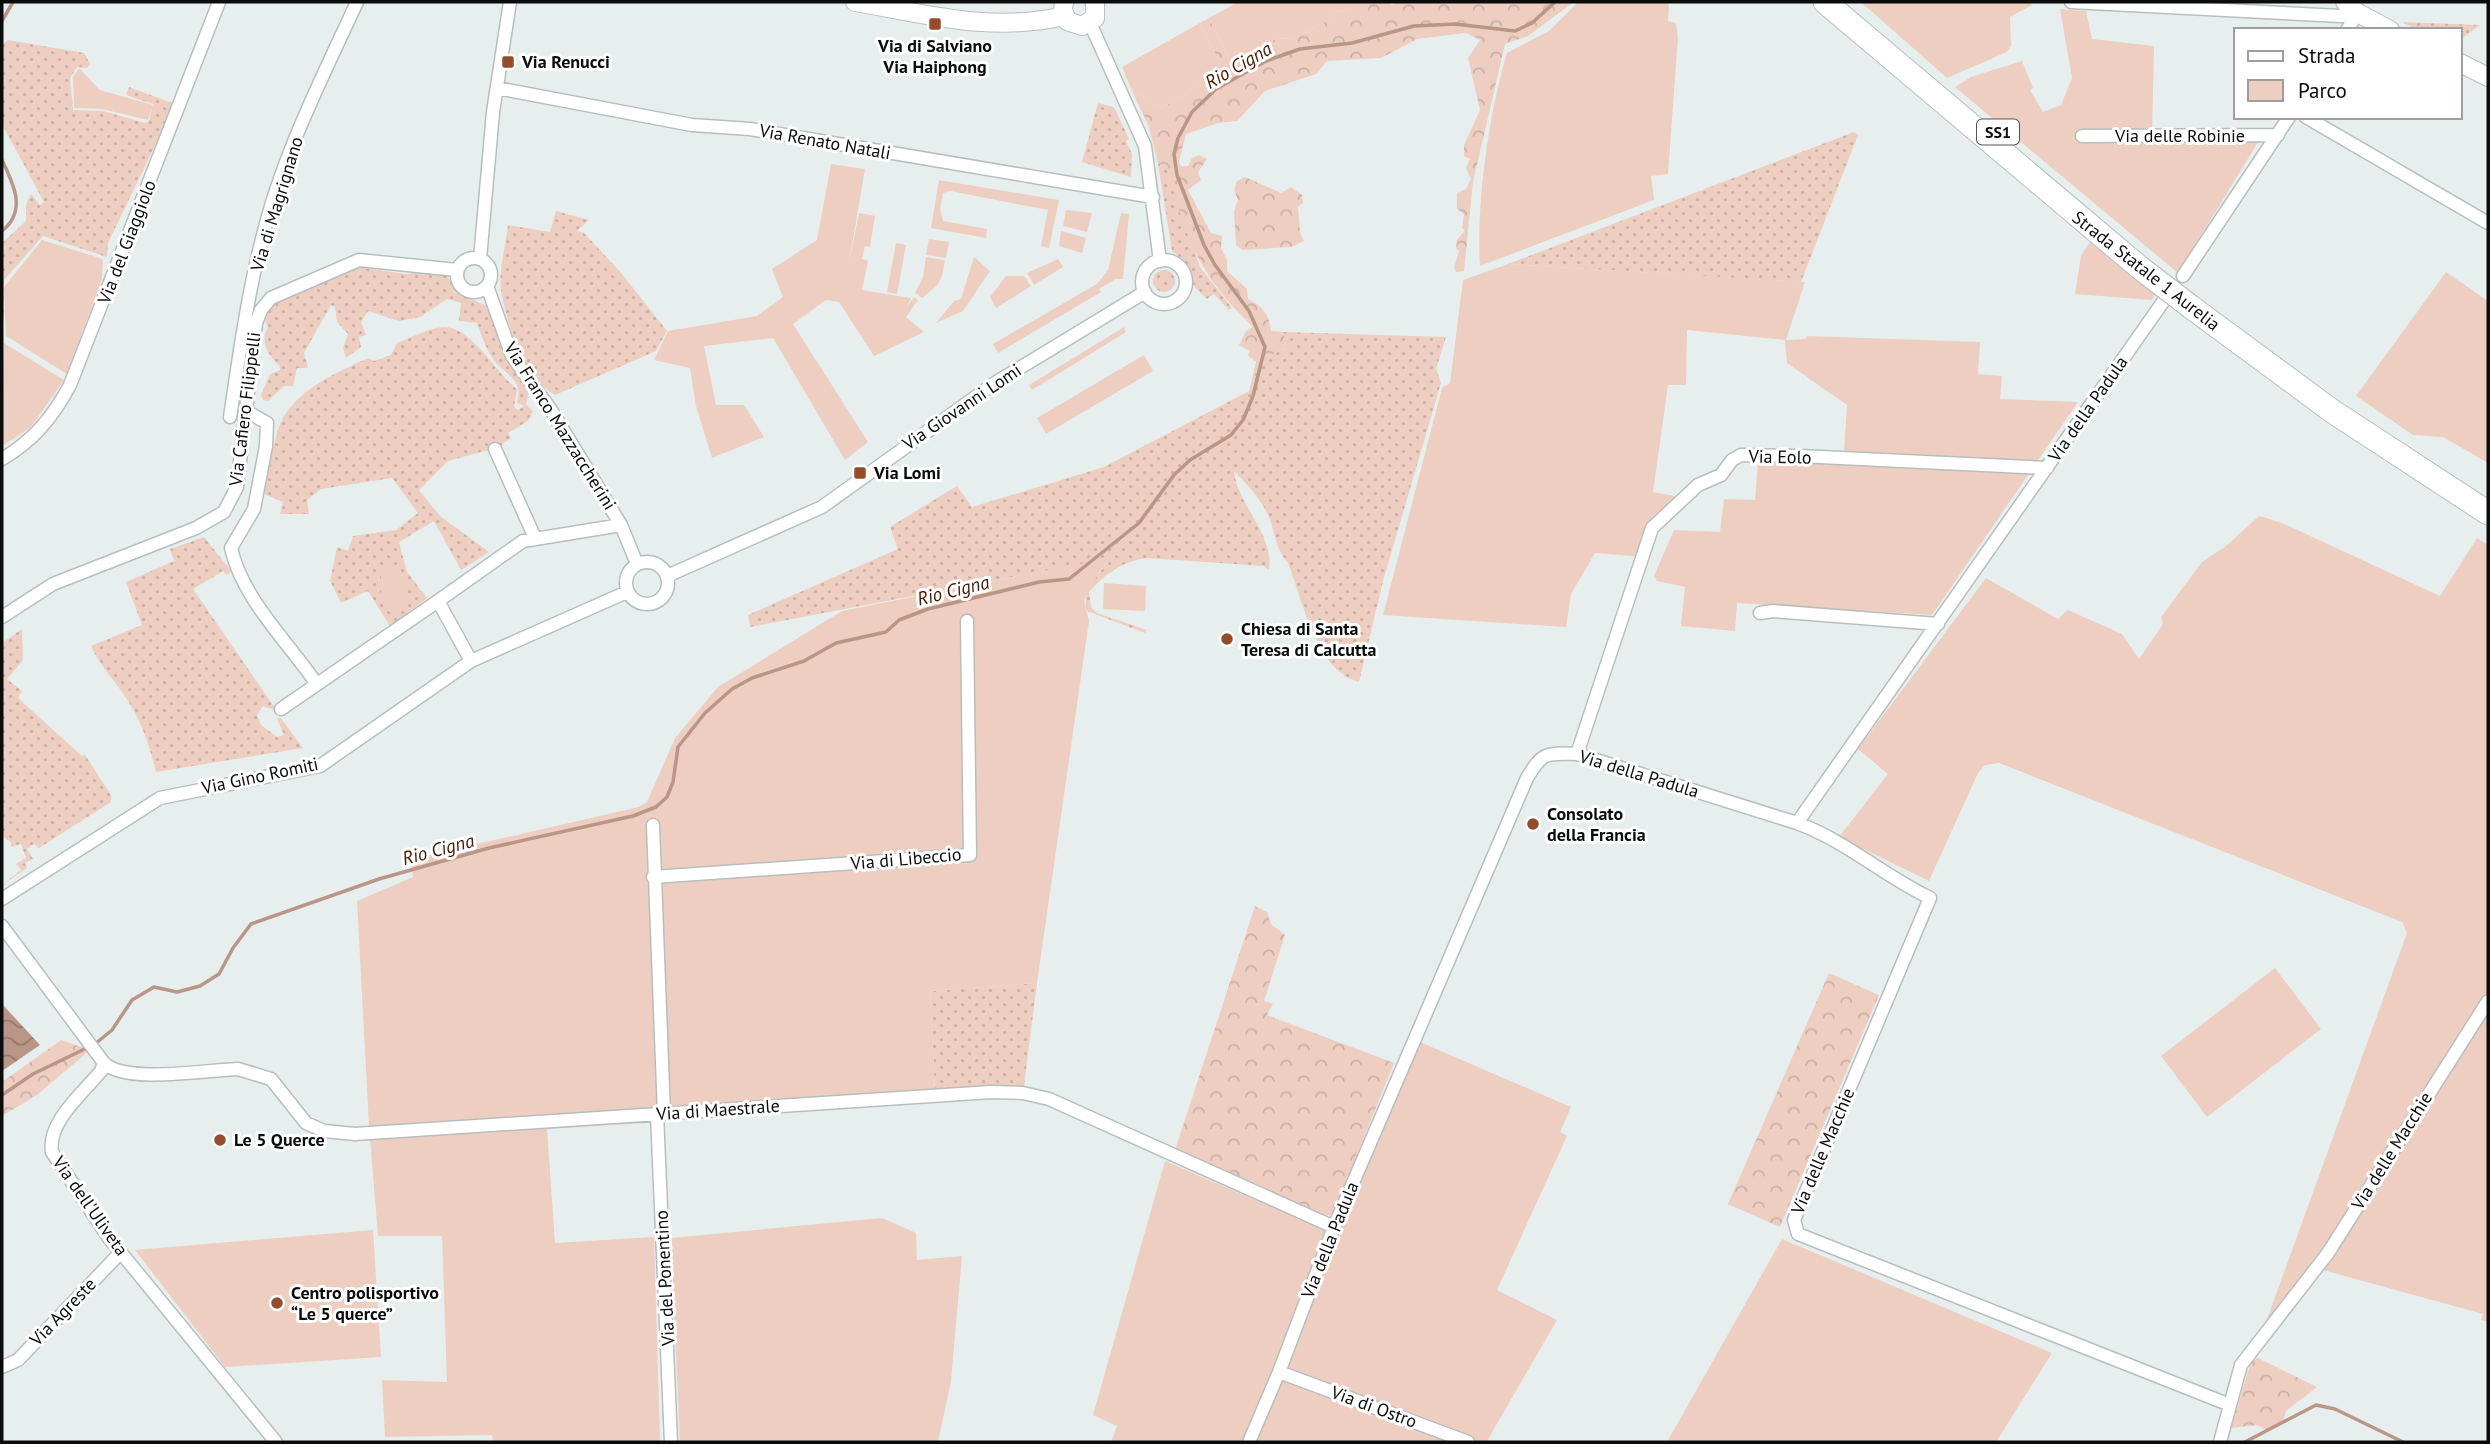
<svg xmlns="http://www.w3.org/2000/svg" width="2490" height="1444" font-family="'PT Sans',sans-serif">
<defs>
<pattern id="grass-dots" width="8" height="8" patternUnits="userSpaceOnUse" patternTransform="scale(1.75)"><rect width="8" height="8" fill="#edcec1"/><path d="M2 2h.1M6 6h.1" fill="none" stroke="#cab0a5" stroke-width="1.8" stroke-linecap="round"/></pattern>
<pattern id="forest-crowns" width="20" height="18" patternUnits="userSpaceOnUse" patternTransform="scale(1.75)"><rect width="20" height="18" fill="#edcec1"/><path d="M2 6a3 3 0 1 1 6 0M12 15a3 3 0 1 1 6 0" fill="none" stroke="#cab0a5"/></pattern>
<pattern id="water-waves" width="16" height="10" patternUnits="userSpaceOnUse" patternTransform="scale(1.75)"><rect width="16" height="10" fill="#ba9686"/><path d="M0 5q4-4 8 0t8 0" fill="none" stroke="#95796c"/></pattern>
</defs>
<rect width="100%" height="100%" fill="#e7efee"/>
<path fill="url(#grass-dots)" d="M2402,22L2480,25L2460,40V30H2418Z
M8,40L84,53L90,64L87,68L77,67L70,78L73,110L103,111L145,123L149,121L153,104L126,95L129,87L175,104L108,243L107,257L43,236L4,280V320L2,321V243L26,221V205L31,194L40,205L44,202L2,124V45Z
M1098,103L1114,107L1129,139L1126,141L1132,154L1131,177L1082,162Z
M1854,132L1858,135L1801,282L1508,264Z
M1167,163L1200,267L1232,308L1229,310L1214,294L1207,299L1192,284C1193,266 1185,261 1172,251L1158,164Z
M556,211L589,220L577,231L584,233L622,274L667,331L656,351L555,395C522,376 508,326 501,291C498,272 506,245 508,225L550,232Z
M357,267L406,274L418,272L446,275L460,294L489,307C495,321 497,342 505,355C515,372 534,382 526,404L533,411L528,421L508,433L511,438L499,447L448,461L419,490L440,516L489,552L461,570L434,521L399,542L407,572L427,598L390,626L368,591L341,603L330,581L337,547L348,551L353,536L396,530L418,513L392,478L321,489L307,500L309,514H280L283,502L264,494C269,473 273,436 283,418C300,388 338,372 368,358L374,361L391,355L397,343C410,338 431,327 445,327C473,328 496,374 517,389L514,407L518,410L524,406L517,403C524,378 505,376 493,359C485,347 482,336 477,323L459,321L461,303L447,299L420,317L399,321L368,311L361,322L366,335L359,337L361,347L346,358L343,348L348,334L337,322L335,307L331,305L304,353L308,368H297L293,386H284L268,401L263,400L261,395L270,374L280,370L279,365C267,355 260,341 268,327L264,318L275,301Z
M1153 281a11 11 0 1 1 22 0a11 11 0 1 1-22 0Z
M1284,332L1446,337L1436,369L1441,383L1383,581L1359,682C1316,671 1303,601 1288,563C1274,548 1276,529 1266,511C1258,496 1246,483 1234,471C1237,504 1275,536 1269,570L1263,566L1147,558C1123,561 1105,574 1089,592L1091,607L1097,613L1147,630L1145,633L1087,611C1081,590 1099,572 1113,558L750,627L748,615L898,549L890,527L957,486L972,507L1104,467L1249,391L1256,362L1286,348Z
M204,537L232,572L226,575L223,571L193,589L277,711L263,706L257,715L261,725L277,737L284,735L277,719L280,717L303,748L156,772C149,743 140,717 122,692C111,676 99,664 91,646L142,625L126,582L174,561L170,549Z
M22,629L23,660L7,679L22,691L18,698L82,756L85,755L111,795V802L39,848L34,844L27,849L33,859L25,863L27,868L2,885L21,870L16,864L26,858L21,844L11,847V842L2,836V643Z
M1037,983L1024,1086L935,1092L930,991Z"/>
<path fill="url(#forest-crowns)" d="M1361,2H1390L1391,5L1399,2H1574L1528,36L1505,44L1473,182L1464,271L1456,272L1454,268L1459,251L1456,248L1457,240L1465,230L1462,228L1464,214L1457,209V193L1466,189L1471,179L1466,168L1470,159L1464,156V145L1480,110L1468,58L1480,40L1466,33L1417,39L1381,58L1327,61L1316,74L1265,91L1237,121L1218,123L1186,134L1179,162L1181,166H1188L1192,158L1199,155L1207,159L1198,172L1201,180L1188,190L1211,233L1222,236L1221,248L1227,260V271L1247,289L1248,299C1262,306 1270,315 1271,331L1284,332L1286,348L1256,362L1248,356L1249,351L1239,345L1246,331L1253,327C1200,277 1182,234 1167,164H1158L1149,127L1132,91L1162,108L1190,91L1220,63L1200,23L1209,18L1229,58L1246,59L1275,39L1295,38L1328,20L1333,12L1354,9Z
M1245,177L1281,193L1291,187L1302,195L1303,203L1298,206L1300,233L1304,241L1291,247L1242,250L1236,245L1234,211L1238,200L1234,190L1237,181Z
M1255,906L1267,912L1271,924L1285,935L1264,1001L1273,1004L1267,1015L1394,1063L1333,1214L1324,1216L1175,1150Z
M1829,973L1879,995L1780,1227L1728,1204Z
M61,1040L90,1050L37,1095L2,1116V1082Z
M2258,1358L2317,1387L2286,1411L2283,1421L2266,1430L2257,1425L2231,1428L2251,1362Z"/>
<path fill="#edcec1" d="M1238,2H1361L1354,9L1333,12L1328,20L1295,38L1275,39L1246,59L1229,58L1209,18Z
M1578,2H1669L1668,21L1676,23L1678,37L1668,174L1651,176L1654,200L1480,266C1476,202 1489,114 1507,53L1549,31Z
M1861,2H2031L2032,5L2010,17L2011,46L2007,52L1947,78Z
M2060,9L2086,11L2092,39L2154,46L2152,134L2260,139L2178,273L1955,87L1971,77L2022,61L2033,88L2030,90L2043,112L2061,105L2072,78Z
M1200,23L1220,63L1190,91L1162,108L1132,91L1122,67Z
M79,68L100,90L153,105L148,120L102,109L74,108L73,77Z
M831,164L865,169L849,263L859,213L875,216L870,247L865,246L862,259L868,261L862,290L911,298L906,308L914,297L918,300L906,317L924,332L874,356L839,302L826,300L793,324L868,442L845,460L773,338L704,346L716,405H744L764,437L712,458L696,406L690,368L654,360L668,331L757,316L783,297L772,269L817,240Z
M939,180L1059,200L1049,248L1041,246L1048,210L950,191L943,193L940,209L943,221L987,229L986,238L931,228Z
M1066,210L1092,213L1087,232L1063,226Z
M1121,213L1129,214L1123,279H1116L1099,289L1101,292L998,353L993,344L1097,284L1108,270Z
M1061,231L1086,238L1082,253L1059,246Z
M929,239L949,242L946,258L926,255Z
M42,240L103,259L102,279L67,374L6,336L4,287Z
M2091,240L2155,295L2152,300L2075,294L2081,256Z
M896,243L906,245L897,294L887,292Z
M926,257L945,260C941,285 940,283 922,298L915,293L923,277Z
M974,257L990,271L963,311L936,323L954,301L961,299Z
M1058,259L1063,267L1034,285L1027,273Z
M1508,264L1805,282L1786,340L1806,339L1807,336L1980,342L1978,374L2002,376L2000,399L2078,402L1932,615L1737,603L1735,631L1681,626L1685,587L1657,581L1654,576L1674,530L1720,532L1724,499L1755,500L1759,450L1844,452L1847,405L1787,363L1785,340L1687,330L1686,385H1668L1653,492L1686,498L1656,531L1645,557L1595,553L1571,594L1566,627L1383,615L1442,388L1450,383L1463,280Z
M2446,272L2488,301V463L2443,437L2413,435L2356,396Z
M1006,276H1024L1031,286L996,308L990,297Z
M1124,327L1126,332L1032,390L1029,385Z
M4,343L64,380L31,427L2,446Z
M1144,355L1153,371L1046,434L1037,418Z
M2259,516L2282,523L2440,596L2477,538L2488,545V1322L2481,1320L2483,1314L2312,1267L2262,1333L2407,933L2402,922L1999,763L1985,765L1978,773L1929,881L1839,837L1888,774L1858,749L1986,578L2058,619L2068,610L2122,634L2139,659L2163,624L2161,617L2202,562L2226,546Z
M1114,557L1099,572L1084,600L1089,621L1037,983L930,991L935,1092L647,1112V1123L547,1129L555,1243L654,1237L660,1442H493L492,1435L385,1437L382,1380L447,1382L442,1236H378L369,1126L357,901L413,877L411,859L639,807L647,802L675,738L718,687L842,611Z
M395,565L409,595L394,610L381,595V572Z
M1104,583L1146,586L1145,611L1103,609Z
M2275,968L2321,1029L2207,1117L2161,1056Z
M1420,1042L1571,1107L1560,1132L1567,1136L1497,1290L1557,1320L1487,1441L1489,1442H1111L1117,1426L1093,1415L1165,1161L1338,1236Z
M882,1218L916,1233L917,1260L962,1256L951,1381L938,1442H680L671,1238Z
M373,1230L381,1357L225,1367L135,1250Z
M1782,1239L2052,1353L1996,1442H1667Z"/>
<path fill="url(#water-waves)" d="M2,1004L40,1045L2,1071Z"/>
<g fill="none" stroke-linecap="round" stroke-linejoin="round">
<path stroke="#ba9686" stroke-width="3.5" d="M2,21L13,2
M2,160C14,185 27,211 2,231
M2,1095L33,1074L95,1044L112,1030L132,1000L154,987L177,992L200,986L219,974L233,948L251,924L379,879L489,848L633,816L656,807L667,797L673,782L678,747L705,713L732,689L752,678L804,661L836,643L886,632L899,620L928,609L1039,582L1069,579L1139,523L1174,475L1190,460L1231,435L1243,420L1253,396L1265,347L1249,311L1215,265L1204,245L1177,175L1174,154L1178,138L1192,112L1216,89L1266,61L1300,49L1352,43L1414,26L1455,24L1515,31L1532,23L1555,2
M2245,1442L2316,1405L2335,1409L2403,1442"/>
<g stroke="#b7bfbe" stroke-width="15">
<path id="street" d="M2071,2L2340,16L2358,13
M1090,23L1145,146L1160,261
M2347,30L2358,13
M497,88L692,125L750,129L1153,197
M2306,117L2488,223
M2082,136L2278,135
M457 275a17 17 0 1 1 34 0a17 17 0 1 1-34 0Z
M480,259L493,112L510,2
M1142 282a22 22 0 1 1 44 0a22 22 0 1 1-44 0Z
M2183,276L2289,117
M487,286L512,356L551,410L621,525L637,564
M246,411L267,423L266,446L254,509L231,548C242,598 287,641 316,683
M230,417C239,357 247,297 262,239C282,156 322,78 357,2
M495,449L535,538
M2,459C33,441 53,417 70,385L219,2
M626 583a21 21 0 1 1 42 0a21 21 0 1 1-42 0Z
M667,576L822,507L995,383L1145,292
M438,601L523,541L621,525
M1760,613L1773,611L1938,624
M2,617L53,584L196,528L224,512L237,487L256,323L261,310L271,298L359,260L457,270
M281,709L438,601L471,661
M1577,754L1652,528L1698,485L1721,475L1732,460L1741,455L1800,456L2047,468
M1797,823C1846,841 1884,876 1930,898L1794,1220L1798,1234L2230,1405
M653,825L664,1114
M653,877L970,855L967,621
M2,899L160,798L320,766L471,661L627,592
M2,926L104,1063L101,1071C83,1093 47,1122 52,1152L109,1238L276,1442
M104,1063C126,1084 206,1070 238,1069L271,1079L306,1123L324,1131L355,1134L991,1092L1023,1093L1049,1099L1334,1227
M657,1114L671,1442
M2,1367L18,1360L121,1252
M1279,1372L1468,1442
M1249,1442L1279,1372L1334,1227L1527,778C1543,751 1547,753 1577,754L1797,823L2165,299
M2220,1442L2241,1365L2328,1253L2488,1001"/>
</g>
<g stroke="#b7bfbe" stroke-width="20">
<path id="secondary" d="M855,2C927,14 991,33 1064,16
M1064,2L1063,10L1067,21L1082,26L1095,18V2
M2345,2L2358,13L2390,30
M2460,63L2488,77"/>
</g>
<g stroke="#b7bfbe" stroke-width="25">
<path id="highway" d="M1825,2L2139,267
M2191,307L2332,411L2488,513"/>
</g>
<use href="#street" stroke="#fff" stroke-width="12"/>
<use href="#secondary" stroke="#fff" stroke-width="18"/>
<use href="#highway" stroke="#fff" stroke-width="23"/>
<g stroke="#b7bfbe" stroke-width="25" stroke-linecap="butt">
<path id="highway-bridge" d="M2139,267L2191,307"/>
</g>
<use href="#highway-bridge" stroke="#fff" stroke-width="23"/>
</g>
<g fill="#944c29" stroke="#fff" stroke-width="2.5">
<rect x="928" y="17" width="14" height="14" rx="3.5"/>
<rect x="501" y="55" width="14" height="14" rx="3.5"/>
<rect x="853" y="466" width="14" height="14" rx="3.5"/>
<circle cx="1227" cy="639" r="7"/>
<circle cx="1533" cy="824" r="7"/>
<circle cx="220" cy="1140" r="7"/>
<circle cx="277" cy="1303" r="7"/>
</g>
<g text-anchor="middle" stroke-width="6" stroke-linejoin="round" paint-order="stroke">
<rect fill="#fff" stroke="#545555" stroke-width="2" x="1977" y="119.5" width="42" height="25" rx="5"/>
<g font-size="16" font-weight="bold" fill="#0a0c0c">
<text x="1998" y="138">SS1</text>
</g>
<g font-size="18" font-weight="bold" fill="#0a0c0c" stroke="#fff" text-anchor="start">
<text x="935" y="52" text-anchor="middle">Via di Salviano<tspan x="935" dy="21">Via Haiphong</tspan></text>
<text x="522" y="68">Via Renucci</text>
<text x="874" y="479">Via Lomi</text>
<text x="1241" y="635">Chiesa di Santa<tspan x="1241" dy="21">Teresa di Calcutta</tspan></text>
<text x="1547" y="820">Consolato<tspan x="1547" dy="21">della Francia</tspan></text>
<text x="234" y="1146">Le 5 Querce</text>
<text x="291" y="1299">Centro polisportivo<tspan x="291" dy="21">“Le 5 querce”</tspan></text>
</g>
<g font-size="18" fill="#0a0c0c" stroke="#fff">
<text x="2180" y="142">Via delle Robinie</text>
<text transform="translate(825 142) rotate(10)" y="6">Via Renato Natali</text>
<text transform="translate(277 204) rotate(-73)" y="6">Via di Magrignano</text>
<text transform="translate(127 242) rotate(-69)" y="6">Via del Giaggiolo</text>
<text transform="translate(2146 271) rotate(38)" y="6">Strada Statale 1 Aurelia</text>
<text transform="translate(962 407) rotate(-34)" y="6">Via Giovanni Lomi</text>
<text transform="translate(245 409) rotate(-83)" y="6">Via Cafiero Filippelli</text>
<text transform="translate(2088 409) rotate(-55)" y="6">Via della Padula</text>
<text transform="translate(560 426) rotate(58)" y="6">Via Franco Mazzaccherini</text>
<text transform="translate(1780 457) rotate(1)" y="6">Via Eolo</text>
<text transform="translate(1639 774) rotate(17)" y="6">Via della Padula</text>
<text transform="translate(260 776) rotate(-12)" y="6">Via Gino Romiti</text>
<text transform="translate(906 859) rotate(-5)" y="6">Via di Libeccio</text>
<text transform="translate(718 1110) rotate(-4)" y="6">Via di Maestrale</text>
<text transform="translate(1823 1151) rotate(-67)" y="6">Via delle Macchie</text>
<text transform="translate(2392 1151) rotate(-58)" y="6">Via delle Macchie</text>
<text transform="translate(90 1206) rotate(55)" y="6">Via dell'Uliveta</text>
<text transform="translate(1330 1240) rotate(-68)" y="6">Via della Padula</text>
<text transform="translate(665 1278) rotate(-93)" y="6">Via del Ponentino</text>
<text transform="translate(63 1312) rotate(-46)" y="6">Via Agreste</text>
<text transform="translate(1374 1407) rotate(20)" y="6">Via di Ostro</text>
</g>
<g font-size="19" font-style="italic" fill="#471901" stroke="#fff">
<text transform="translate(1238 65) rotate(-30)" y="7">Rio Cigna</text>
<text transform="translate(953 590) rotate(-14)" y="7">Rio Cigna</text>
<text transform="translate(438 849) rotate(-15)" y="7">Rio Cigna</text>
</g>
</g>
<rect width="2490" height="1444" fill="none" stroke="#0a0c0c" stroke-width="7"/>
<rect x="2234" y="28" width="228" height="91" fill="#ffffff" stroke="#9d9e9e" stroke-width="2"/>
<rect x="2248" y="51" width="35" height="10" fill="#ffffff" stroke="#9d9e9e" stroke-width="2"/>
<text x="2298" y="63" font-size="21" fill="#0a0c0c">Strada</text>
<rect x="2248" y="80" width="35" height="21" fill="#edcec1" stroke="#9d9e9e" stroke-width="2"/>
<text x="2298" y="98" font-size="21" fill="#0a0c0c">Parco</text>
</svg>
